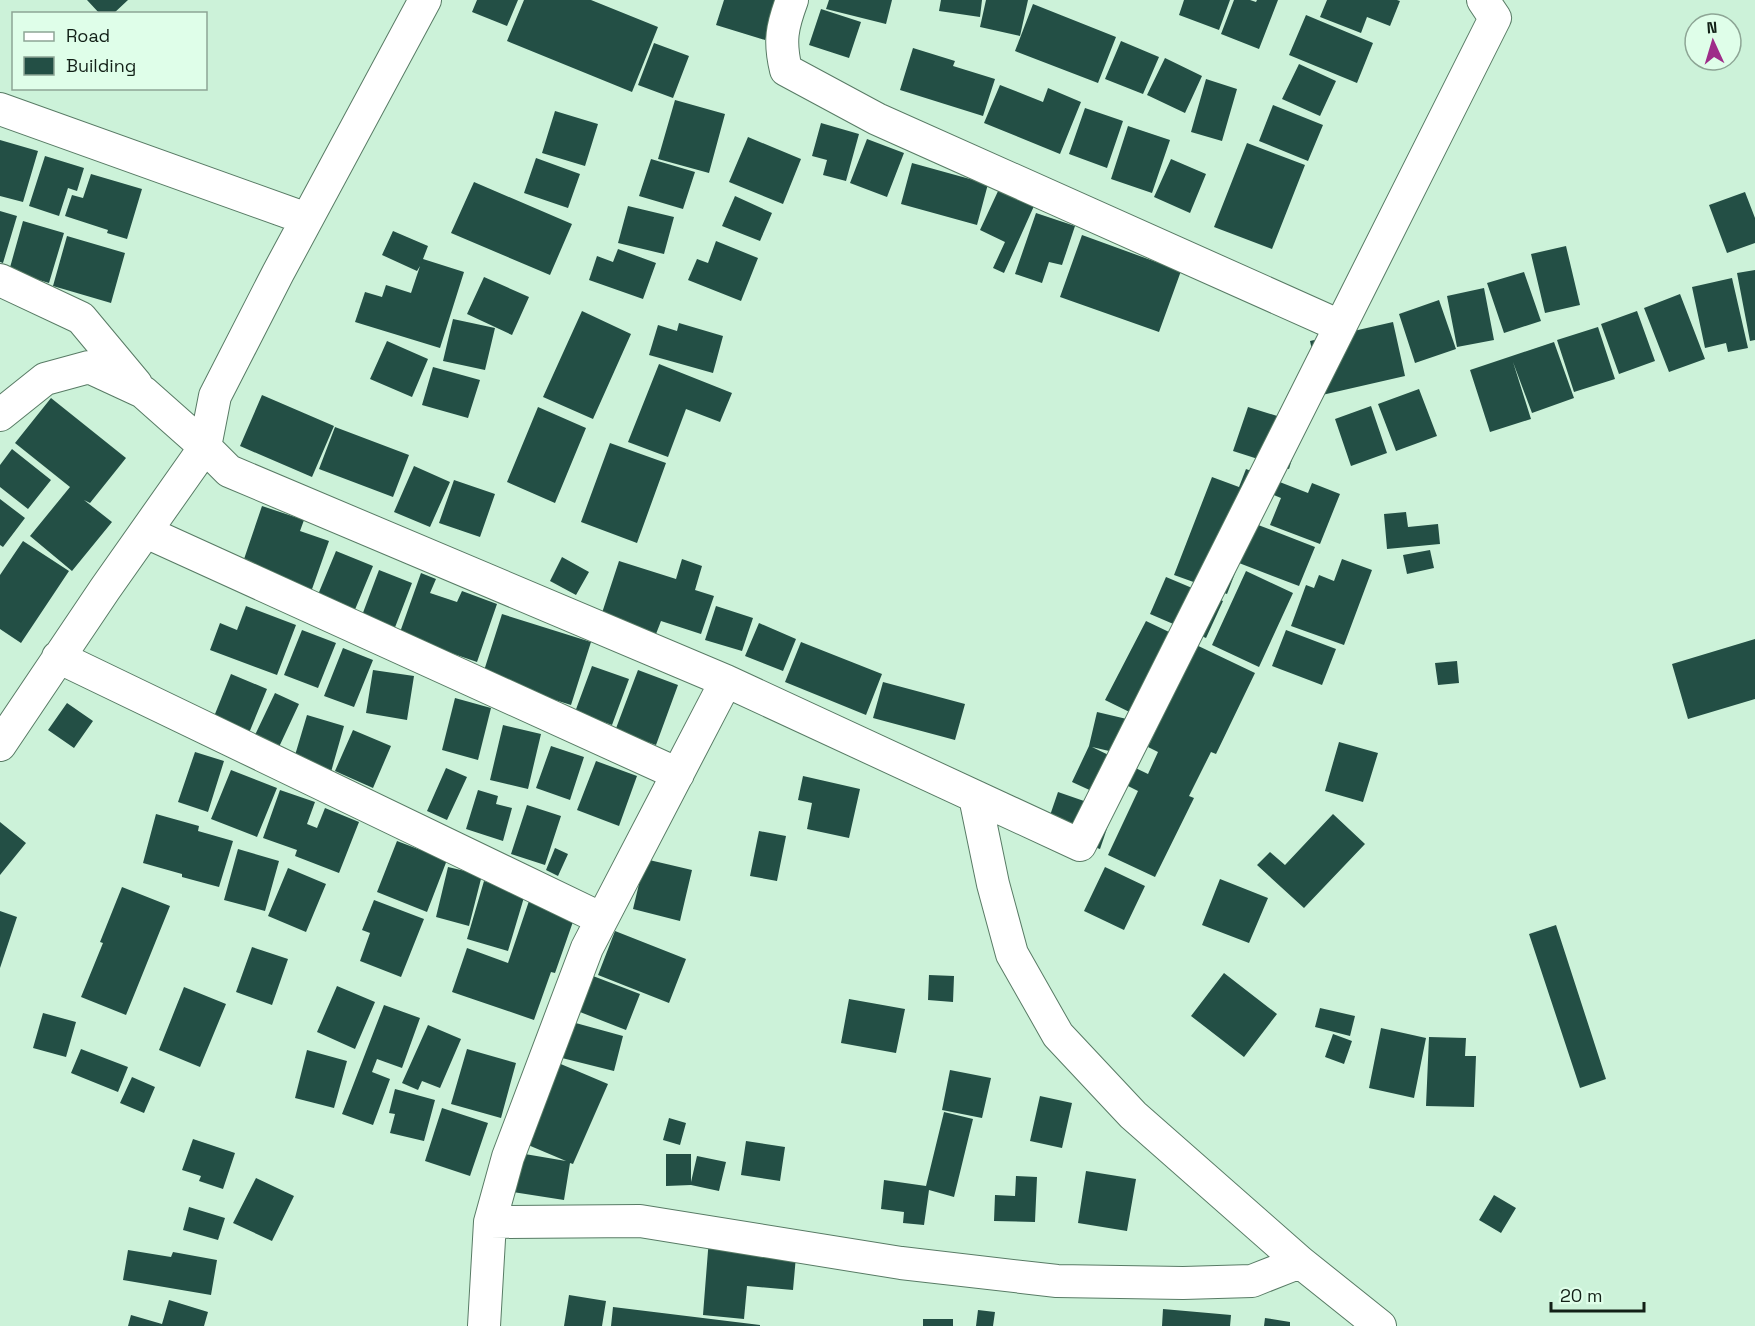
<svg xmlns="http://www.w3.org/2000/svg" width="1755" height="1326" font-family="'Space Grotesk',sans-serif">
<rect width="100%" height="100%" fill="#ccf2d9"/>
<path fill="#234f45" d="M87,0H128L113,14H100Z
M477,0H518L507,26L472,12Z
M524,0H591L658,27L632,92L507,41Z
M724,0H778L765,40L716,25Z
M829,0H892L886,24L826,9Z
M941,0H982L980,17L939,11Z
M986,0H1028L1020,36L980,27Z
M1184,0H1230L1219,30L1179,15Z
M1234,0H1250L1256,2L1257,0H1278L1259,49L1221,34Z
M1327,0H1397L1400,1L1390,26L1367,17L1361,33L1320,17Z
M1033,4L1116,37L1098,83L1015,51Z
M821,9L861,22L849,58L809,45Z
M1306,15L1373,43L1357,83L1289,55Z
M1121,41L1159,57L1143,94L1105,79Z
M654,43L689,56L673,98L638,85Z
M913,48L955,61L953,66L995,79L983,116L900,90Z
M1165,58L1202,76L1185,113L1147,95Z
M1299,64L1336,81L1320,116L1282,99Z
M1206,79L1237,89L1222,141L1191,132Z
M1000,85L1043,102L1048,88L1081,102L1060,154L984,123Z
M675,100L725,114L709,173L658,159Z
M1273,105L1323,125L1308,161L1259,141Z
M1085,108L1123,121L1107,168L1069,154Z
M555,111L598,124L585,166L542,153Z
M821,123L859,134L846,181L823,175L827,160L812,156Z
M1128,126L1170,140L1152,193L1111,179Z
M748,137L801,159L783,204L729,182Z
M867,139L904,153L887,197L850,183Z
M0,140L38,151L23,202L0,196Z
M1247,143L1305,165L1272,249L1214,227Z
M45,156L84,168L77,191L68,188L59,216L29,206Z
M536,158L580,174L568,208L524,193Z
M651,159L695,172L683,209L639,196Z
M1171,159L1206,174L1190,213L1154,197Z
M912,163L988,184L977,225L901,204Z
M91,174L142,189L127,239L107,233L108,230L65,216L72,195L83,198Z
M474,182L572,224L550,275L451,233Z
M999,189L1034,206L1004,273L993,268L1005,242L980,230Z
M1745,192L1755,218V243L1727,253L1709,205Z
M735,196L772,213L760,241L722,226Z
M628,206L674,217L664,254L618,243Z
M0,211L17,216L3,263L0,262Z
M1036,213L1075,226L1062,265L1049,262L1042,283L1015,274Z
M23,221L64,233L49,283L9,271Z
M393,231L428,246L423,259L464,272L440,348L355,322L365,292L382,297L386,285L411,293L420,266L417,271L382,255Z
M1082,235L1181,271L1159,332L1060,297Z
M67,236L125,253L111,303L53,286Z
M716,241L758,258L741,301L688,280L697,259L708,263Z
M1566,246L1580,305L1545,313L1531,254Z
M618,249L656,263L643,299L589,280L597,256L613,262Z
M1755,270V340L1750,341L1737,273Z
M1524,272L1541,321L1504,333L1487,283Z
M484,277L529,297L512,335L467,314Z
M1732,278L1748,348L1728,352L1726,343L1705,348L1692,287Z
M1484,288L1494,340L1457,347L1447,296Z
M1680,294L1705,359L1669,372L1644,308Z
M1439,300L1456,349L1415,363L1399,314Z
M582,311L631,334L593,419L543,397Z
M1637,311L1655,361L1619,374L1601,324Z
M453,319L495,328L485,370L443,361Z
M1393,322L1405,376L1322,395L1310,341Z
M679,323L723,336L713,373L649,355L658,325L677,331Z
M1598,327L1615,379L1574,392L1557,340Z
M387,341L428,359L412,397L370,379Z
M1554,342L1574,398L1532,413L1513,362L1531,419L1490,432L1470,370Z
M659,364L732,393L720,422L686,409L668,457L628,442Z
M433,367L480,380L468,418L422,405Z
M1419,389L1437,436L1396,451L1378,404Z
M262,395L334,426L312,477L240,446Z
M51,398L126,458L90,503L84,500L112,522L72,571L30,536L70,487L15,443Z
M1371,406L1387,453L1351,466L1335,419Z
M538,407L586,428L555,503L507,482Z
M1248,407L1303,424L1289,469L1233,451Z
M335,427L409,455L393,497L319,469Z
M610,443L666,463L637,543L581,522Z
M12,449L51,480L28,509L0,487V465Z
M414,466L450,482L430,527L394,512Z
M1246,469L1308,493L1312,483L1340,494L1320,544L1270,525L1281,498L1266,492L1253,523L1315,547L1299,586L1239,563L1227,594L1174,575L1212,477L1239,487Z
M454,480L495,494L480,537L439,523Z
M0,499L25,518L3,547L0,545Z
M262,506L304,520L300,531L329,541L311,592L241,568Z
M1406,512L1408,527L1438,524L1440,544L1387,549L1384,514Z
M23,541L69,571L21,643L0,629V575Z
M1430,550L1434,568L1407,574L1403,555Z
M336,551L373,566L354,612L317,597Z
M562,557L589,572L576,595L550,581Z
M682,559L702,566L695,590L714,596L701,634L661,621L656,634L601,616L619,561L676,579Z
M1342,559L1372,570L1344,645L1291,626L1306,585L1314,588L1319,575L1334,581Z
M379,570L412,583L394,630L361,618Z
M1246,571L1293,593L1259,667L1212,645Z
M421,573L436,579L430,593L457,602L462,591L497,604L477,662L399,635Z
M1166,577L1223,601L1206,638L1150,614Z
M246,606L296,625L277,675L210,650L220,623L237,630Z
M716,606L753,618L742,651L705,640Z
M502,614L591,642L571,705L482,677Z
M1146,621L1255,673L1216,754L1211,752L1189,796L1194,798L1155,877L1108,855L1138,791L1116,780L1107,798L1072,782L1089,746L1097,712L1148,724L1139,758L1092,747L1148,774L1158,752L1148,747L1158,726L1105,700Z
M759,623L796,639L783,671L745,656Z
M302,630L336,643L318,688L284,675Z
M1286,630L1336,649L1322,685L1272,666Z
M1755,639V699L1688,719L1672,664Z
M801,642L882,674L866,715L785,682Z
M343,648L373,660L354,707L324,696Z
M1457,661L1459,683L1438,685L1435,663Z
M592,666L629,679L612,725L575,712Z
M373,670L414,676L407,720L366,713Z
M638,670L678,685L656,745L615,731Z
M231,674L267,689L249,733L213,719Z
M883,682L965,704L955,740L873,718Z
M275,693L299,704L279,747L255,735Z
M455,698L491,708L478,760L442,750Z
M67,703L93,721L74,748L48,730Z
M307,715L344,726L331,772L293,762Z
M503,725L541,734L528,789L490,780Z
M353,730L391,746L373,788L335,771Z
M1339,742L1378,753L1363,802L1325,791Z
M551,746L584,757L570,800L536,788Z
M195,752L224,761L208,812L178,802Z
M596,761L637,776L619,826L577,810Z
M446,768L467,777L447,820L427,811Z
M231,770L277,788L257,837L211,819Z
M803,776L860,789L849,838L807,829L812,803L798,800Z
M280,790L315,802L307,824L317,828L325,808L359,822L339,873L295,856L297,850L263,838Z
M478,790L498,796L496,804L512,808L503,841L466,829Z
M1058,792L1113,811L1100,849L1045,830Z
M527,805L561,816L545,865L511,854Z
M156,814L199,826L198,831L233,841L219,887L182,877V874L143,863Z
M1333,814L1365,844L1304,908L1257,865L1270,852L1285,865Z
M0,822L26,843L0,875Z
M759,831L786,836L777,881L750,876Z
M397,841L447,860L427,912L377,892Z
M555,848L568,854L558,876L546,870Z
M238,849L279,861L265,911L224,900Z
M645,859L692,870L680,921L633,909Z
M448,867L482,875L469,926L436,917Z
M1105,867L1145,886L1124,930L1084,911Z
M288,868L326,884L306,932L268,916Z
M1220,879L1268,898L1249,943L1202,925Z
M484,881L525,894L508,951L467,939Z
M122,887L170,906L126,1015L81,997L103,943L100,942Z
M374,900L424,919L401,977L360,961L370,933L362,930Z
M529,901L575,916L555,973L551,972L534,1020L452,992L467,948L508,963Z
M0,911L17,917L0,968Z
M1556,925L1606,1079L1580,1088L1529,934Z
M615,931L686,959L669,1003L598,975Z
M252,947L288,959L272,1005L236,992Z
M1224,973L1277,1014L1244,1057L1191,1016Z
M929,975L954,976L953,1002L928,1000Z
M593,976L640,994L626,1030L580,1012Z
M337,986L375,1002L355,1049L317,1032Z
M184,987L226,1004L200,1067L159,1050Z
M849,999L905,1009L896,1053L841,1043Z
M384,1005L420,1018L402,1068L377,1059L372,1072L390,1079L373,1125L342,1114Z
M1320,1008L1355,1016L1350,1036L1315,1027Z
M43,1013L76,1022L66,1057L33,1048Z
M572,1022L623,1036L614,1071L562,1058Z
M428,1025L461,1039L440,1088L422,1081L418,1090L402,1083Z
M1381,1028L1426,1038L1414,1098L1369,1088Z
M1333,1034L1352,1041L1344,1064L1325,1057Z
M1429,1037L1466,1038L1465,1056H1476L1474,1107L1426,1106Z
M81,1049L128,1067L118,1092L71,1073Z
M467,1049L516,1063L501,1118L451,1104Z
M307,1050L347,1061L334,1108L295,1098Z
M556,1062L608,1084L573,1164L570,1163L564,1200L506,1191L513,1152L566,1161L521,1142Z
M950,1070L991,1078L982,1118L942,1110Z
M132,1077L155,1087L144,1113L120,1103Z
M395,1089L435,1100L424,1141L390,1133L395,1114L389,1113Z
M1040,1096L1072,1103L1062,1148L1030,1141Z
M442,1108L488,1123L470,1176L425,1161Z
M944,1112L973,1119L954,1197L929,1190L924,1225L903,1223L904,1212L881,1209L884,1180L926,1186Z
M669,1118L686,1123L680,1145L663,1140Z
M193,1139L235,1153L223,1189L199,1181L201,1176L182,1170Z
M746,1141L785,1147L780,1181L741,1175Z
M666,1154H691V1182L697,1156L726,1162L719,1191L691,1185L666,1186Z
M1086,1171L1136,1179L1127,1231L1078,1223Z
M1016,1176L1037,1177L1035,1222L994,1221L995,1195L1015,1196Z
M256,1178L294,1196L272,1241L233,1223Z
M1494,1195L1516,1208L1501,1233L1479,1220Z
M189,1207L225,1218L218,1240L183,1230Z
M709,1238L797,1245L793,1290L747,1286L744,1319L703,1315Z
M128,1250L171,1257L173,1252L217,1260L211,1295L123,1280Z
M569,1295L606,1301L602,1326H564Z
M169,1300L208,1312L204,1326H128L131,1315L162,1324Z
M613,1307L760,1325V1326H611Z
M1163,1309L1231,1315L1230,1326H1162Z
M978,1310L995,1312L993,1326H976Z
M1265,1318L1290,1322V1326H1264Z
M923,1319H953V1326H923Z"/>
<g fill="none" stroke-linecap="round" stroke-linejoin="round">
<g stroke="#587b65" stroke-width="34">
<path id="minor" d="M425,0L278,273L215,396L205,447L229,471L726,681L1080,845L1495,18L1483,0
M792,0C782,27 779,41 786,70L877,119L1340,326
M0,109L307,219
M0,280L81,318L136,384
M0,415L45,379L89,367L143,392L205,447L105,589L0,745
M146,532L678,774
M58,657L602,919
M975,797L993,884L1012,954L1058,1035L1133,1115L1300,1262L1380,1326
M490,1222L640,1221L901,1263L1057,1281L1183,1283L1252,1281L1300,1262
M484,1326L490,1222L508,1157L587,948L726,681"/>
</g>
<use href="#minor" stroke="#fff" stroke-width="32"/>
</g>
<rect x="12" y="12" width="195" height="78" fill="#dffee9" stroke="#8da595" stroke-width="1.5"/>
<rect x="24" y="32" width="30" height="9" fill="#ffffff" stroke="#8da595" stroke-width="1.5"/>
<text x="66" y="42" font-size="18" fill="#122017">Road</text>
<rect x="24" y="57" width="30" height="18" fill="#234f45" stroke="#8da595" stroke-width="1.5"/>
<text x="66" y="72" font-size="18" fill="#122017">Building</text>
<g transform="translate(1713 42) rotate(356)"><circle r="28" fill="#dffee9" stroke="#8da595" stroke-width="1.5"/>
<path d="M0-4.5L10 22L0 15L-10 22Z" fill="#9e2c89"/>
<text y="-9" font-size="16" font-weight="bold" text-anchor="middle" fill="#122017">N</text>
</g>
<path d="M1551 1302v9h93v-9" fill="none" stroke="#122017" stroke-width="3"/>
<text x="1560" y="1302" font-size="18" fill="#122017" stroke="#dffee9" stroke-width="4.5" paint-order="stroke">20 m</text>
</svg>
